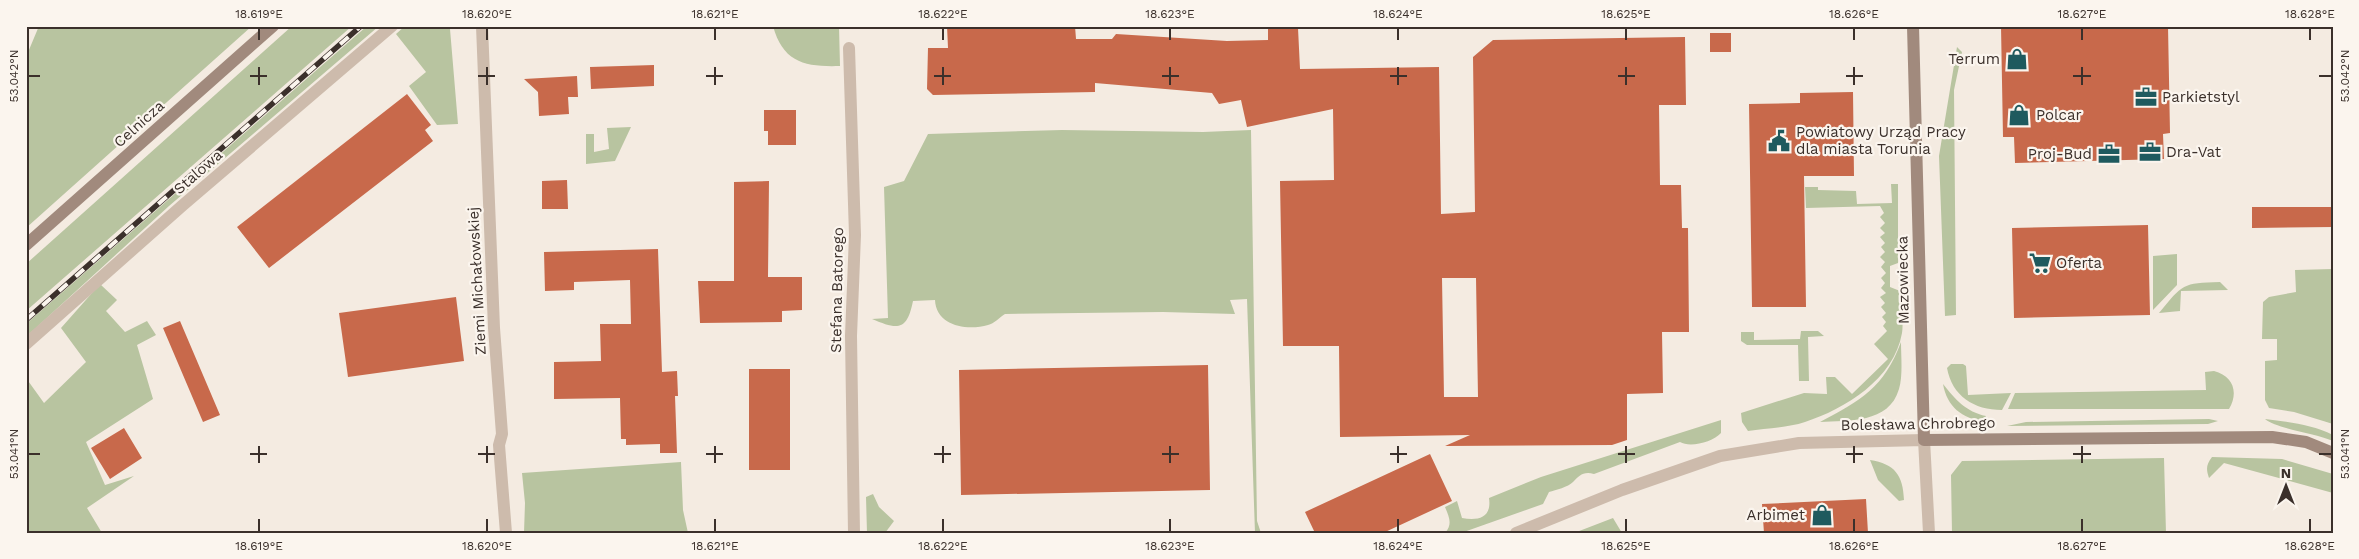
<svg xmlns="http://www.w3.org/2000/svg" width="2359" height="559" font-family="'Work Sans',sans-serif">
<rect width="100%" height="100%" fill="#f4ebe1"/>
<path fill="#b8c4a0" d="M39,26H252L26,228V57Z
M292,26H352L26,311V264Z
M367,26H379L169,206L26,337V324Z
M405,26H469L450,29L458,124L437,125L409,86L426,72L396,34Z
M773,26H839L840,66C806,67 783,63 773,26Z
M1957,47L1962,52L1954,90L1956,315L1945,316L1939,156Z
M631,127L615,161L586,164V134H594V152L609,149L607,128Z
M1062,130L1203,132L1251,130L1257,521L1261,533H1255L1247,299L1230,300L1235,314L1163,312L1005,314C1000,317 994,324 988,325C967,331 936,326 935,300L913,301C907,331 898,330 872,319L888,318L884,187L904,181L928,134Z
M1891,184H1898V263L1890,266V287L1900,291C1900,304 1904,320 1902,333C1894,379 1845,409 1805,422C1787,428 1766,428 1748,431L1742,422L1741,413L1804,393L1827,394L1826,377H1835L1852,394L1888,359L1874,344L1887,331L1883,326L1886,322L1882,317L1886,313L1881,307L1885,303L1880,297L1886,293L1881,288L1885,283L1881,278L1886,273L1881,267L1885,262L1880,257L1885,252L1881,247L1885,243L1880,237L1885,233L1880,228L1885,223L1880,217L1884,213L1880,206L1806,208L1805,187H1818V190L1856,191L1857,204L1892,203Z
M2177,254V285L2153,310V256Z
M2333,269V424L2294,412L2269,408L2265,400V361L2277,360V339H2262L2263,302L2269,297L2296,292L2295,270Z
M2220,282L2228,290L2181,291L2180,311L2159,313C2183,284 2182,283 2220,282Z
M100,284L117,300L106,311L125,332L147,321L156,335L137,345L153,399L86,442L105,485L134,476L87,508L102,533H26V378L44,403L86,362L61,328Z
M1801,331H1818L1824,336L1808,337L1809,381H1799L1798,345H1747L1741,341V332H1754V340L1800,339Z
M1901,342C1901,357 1903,375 1899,389C1889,424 1848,420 1820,422C1861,400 1884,388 1901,342Z
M1951,364H1963L1966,366L1968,395L2011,393L2002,410C1974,410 1952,396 1947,368Z
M2214,371C2233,376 2239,392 2229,409H2008L2015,393L2206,390L2205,372Z
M1943,384C1955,399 1966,412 1986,416L1984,422C1962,418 1947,407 1943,384Z
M2209,419L2218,421L2208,424L2007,426L2026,422Z
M2265,419C2289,422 2311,424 2333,435V441C2315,433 2277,429 2265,419Z
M1721,420V433C1713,442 1690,448 1680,442L1594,474C1583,471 1579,476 1573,482C1568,487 1556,490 1549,492L1543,504L1461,533H1436H1445C1453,524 1449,517 1445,507L1457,501L1462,518C1478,521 1492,518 1489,498L1541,477Z
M2212,457L2282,459L2333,474V493L2224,463L2209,478C2206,469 2206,465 2212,457Z
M2164,458L2166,533H1952L1951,475L1962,461Z
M1870,460C1895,464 1903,475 1904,500L1899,501L1878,480Z
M681,462L683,510L688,533H524L525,503L522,473Z
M873,494L879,507L894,521L885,533H867L866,497Z
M1613,518L1622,533H1574Z"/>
<path fill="#c8694b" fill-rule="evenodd" d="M947,26H1075L1076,39H1112L1116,34L1227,41L1268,40V29L1298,28L1300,69L1439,67L1441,214L1475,212L1473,57L1493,40L1685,37L1686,105H1659L1660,185H1681L1682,228H1688L1689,332H1662L1663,393L1627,394V440L1612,445L1445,446L1470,435L1340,437L1339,346H1283L1280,181L1334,180L1333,109L1247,127L1241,100L1219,104L1212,93L1095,83V92L933,95L927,89L928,48H948ZM1442,278H1476L1478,397H1444Z
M2001,26H2168L2170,133L2163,134L2164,159L2015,163L2014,137H2003Z
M1710,33H1731V52H1710Z
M654,65V86L591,89L590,67Z
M577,76L578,97H568L569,114L539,116L538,92L524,79Z
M1853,92L1854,176H1804L1806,307H1752L1749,104L1800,103V93Z
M407,94L431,125L425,130L433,141L269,268L237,227Z
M764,110H796V145H768V131H764Z
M567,180L568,209H542V181Z
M769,181L768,277H802V310L782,311V322L700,323L698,281H734V182Z
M2252,207H2333V227L2252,228Z
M2148,225L2150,315L2014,318L2012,228Z
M658,249L662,372L677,371L678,396H675L677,453H660V444L626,445V439H621L620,398L554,399V362L601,361L600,324H631L630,280L574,282V290L545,291L544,252Z
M456,297L464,361L348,377L339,313Z
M180,321L220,415L203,422L163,328Z
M1208,365L1210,490L961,495L959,370Z
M749,369H790V470H749Z
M124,428L142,458L110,479L91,448Z
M1430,454L1452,501L1383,533H1315L1305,512Z
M1866,499L1868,533H1764L1762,504Z"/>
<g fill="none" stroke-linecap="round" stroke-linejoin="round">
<path stroke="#cdbbac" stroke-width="12" d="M482,26L494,328L502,434L499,445L506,533
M849,48L855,235L851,336L854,533
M26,344L183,205L392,26
M1516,533L1622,490L1720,456L1799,443L1924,440L1929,533"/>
<path stroke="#a18a7d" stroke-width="12" d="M1913,26L1924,440L2272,437L2306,442L2333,453
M26,245L273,26"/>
<g stroke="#3b302b" stroke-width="5.5">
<path id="rail" d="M26,320L361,26"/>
</g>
<use href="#rail" stroke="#fbf5ee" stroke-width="4" stroke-dasharray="11" stroke-linecap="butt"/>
</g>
<path fill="none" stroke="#3b302b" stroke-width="2" d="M259,28V40M487,28V40M715,28V40M943,28V40M1170,28V40M1398,28V40M1626,28V40M1854,28V40M2082,28V40M2310,28V40M259,67V85M487,67V85M715,67V85M943,67V85M1170,67V85M1398,67V85M1626,67V85M1854,67V85M2082,67V85M28,76H40M250,76H267M478,76H495M706,76H723M934,76H951M1162,76H1179M1390,76H1407M1618,76H1635M1846,76H1863M2073,76H2091M2319,76H2332M259,446V463M487,446V463M715,446V463M943,446V463M1170,446V463M1398,446V463M1626,446V463M1854,446V463M2082,446V463M28,454H40M250,454H267M478,454H495M706,454H723M934,454H951M1162,454H1179M1390,454H1407M1618,454H1635M1846,454H1863M2073,454H2091M2319,454H2332M259,519V532M487,519V532M715,519V532M943,519V532M1170,519V532M1398,519V532M1626,519V532M1854,519V532M2082,519V532M2310,519V532"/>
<defs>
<g id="shop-bare" transform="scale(1.725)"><path d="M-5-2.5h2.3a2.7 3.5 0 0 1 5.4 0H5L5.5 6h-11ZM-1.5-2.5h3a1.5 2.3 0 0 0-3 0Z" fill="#1f5a5e" stroke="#fbf5ee" stroke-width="2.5" paint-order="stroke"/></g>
<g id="office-bare" transform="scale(1.725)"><path d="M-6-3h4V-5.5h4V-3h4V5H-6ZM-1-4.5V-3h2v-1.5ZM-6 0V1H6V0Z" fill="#1f5a5e" stroke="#fbf5ee" stroke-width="2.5" paint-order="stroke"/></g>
<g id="civic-bare" transform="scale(1.725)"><path d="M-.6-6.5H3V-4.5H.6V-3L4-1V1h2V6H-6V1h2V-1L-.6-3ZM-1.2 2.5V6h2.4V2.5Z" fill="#1f5a5e" stroke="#fbf5ee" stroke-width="2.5" paint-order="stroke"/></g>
<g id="supermarket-bare" transform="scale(1.725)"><path d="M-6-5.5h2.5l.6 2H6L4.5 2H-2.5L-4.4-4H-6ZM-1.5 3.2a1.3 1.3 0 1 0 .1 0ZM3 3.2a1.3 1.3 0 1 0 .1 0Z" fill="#1f5a5e" stroke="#fbf5ee" stroke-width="2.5" paint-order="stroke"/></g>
</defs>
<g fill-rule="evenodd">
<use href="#shop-bare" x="2017" y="59"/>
<use href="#office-bare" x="2146" y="97"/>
<use href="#shop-bare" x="2019" y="115"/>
<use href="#civic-bare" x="1779" y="141"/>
<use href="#office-bare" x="2150" y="152"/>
<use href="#office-bare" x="2109" y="154"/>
<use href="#supermarket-bare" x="2040" y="263"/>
<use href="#shop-bare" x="1822" y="515"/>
</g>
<g text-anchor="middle" stroke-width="4.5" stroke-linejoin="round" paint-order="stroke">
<g font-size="15" fill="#3b302b" stroke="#fbf5ee" text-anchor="start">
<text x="2000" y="64" text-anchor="end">Terrum</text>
<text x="2162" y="102">Parkietstyl</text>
<text x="2036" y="120">Polcar</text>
<text x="1796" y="137">Powiatowy Urząd Pracy<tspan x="1796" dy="17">dla miasta Torunia</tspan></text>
<text x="2166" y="157">Dra-Vat</text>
<text x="2092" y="159" text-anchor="end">Proj-Bud</text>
<text x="2056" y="268">Oferta</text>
<text x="1805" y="520" text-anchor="end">Arbimet</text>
</g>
<g font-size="15" fill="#3b302b" stroke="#fbf5ee">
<text transform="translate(139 124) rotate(-42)" y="5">Celnicza</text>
<text transform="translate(198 172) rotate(-41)" y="5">Stalowa</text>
<text transform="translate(1903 280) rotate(-91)" y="5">Mazowiecka</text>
<text transform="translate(477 281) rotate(-93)" y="5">Ziemi Michałowskiej</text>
<text transform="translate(837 290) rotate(-89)" y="5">Stefana Batorego</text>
<text transform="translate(1918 424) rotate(-1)" y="5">Bolesława Chrobrego</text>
</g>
</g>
<rect width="2359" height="559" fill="none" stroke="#fbf5ee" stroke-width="55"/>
<g transform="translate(2286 486)" stroke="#fbf5ee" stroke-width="4" paint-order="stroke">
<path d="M0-4L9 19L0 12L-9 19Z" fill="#3b302b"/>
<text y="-8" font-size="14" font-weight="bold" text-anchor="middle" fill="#3b302b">N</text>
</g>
<rect x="28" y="28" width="2304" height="504" fill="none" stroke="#3b302b" stroke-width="2"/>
<g font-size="12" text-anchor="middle" fill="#3b302b">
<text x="259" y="18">18.619°E</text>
<text x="487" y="18">18.620°E</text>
<text x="715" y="18">18.621°E</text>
<text x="943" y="18">18.622°E</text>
<text x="1170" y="18">18.623°E</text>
<text x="1398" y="18">18.624°E</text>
<text x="1626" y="18">18.625°E</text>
<text x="1854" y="18">18.626°E</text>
<text x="2082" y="18">18.627°E</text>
<text x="2310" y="18">18.628°E</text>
<text transform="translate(14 76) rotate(-90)" y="4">53.042°N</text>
<text transform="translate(2345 76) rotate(-90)" y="4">53.042°N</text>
<text transform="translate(14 454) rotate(-90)" y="4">53.041°N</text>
<text transform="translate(2345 454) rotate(-90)" y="4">53.041°N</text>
<text x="259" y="550">18.619°E</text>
<text x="487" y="550">18.620°E</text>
<text x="715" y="550">18.621°E</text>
<text x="943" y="550">18.622°E</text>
<text x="1170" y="550">18.623°E</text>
<text x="1398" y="550">18.624°E</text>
<text x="1626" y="550">18.625°E</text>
<text x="1854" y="550">18.626°E</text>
<text x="2082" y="550">18.627°E</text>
<text x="2310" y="550">18.628°E</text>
</g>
</svg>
